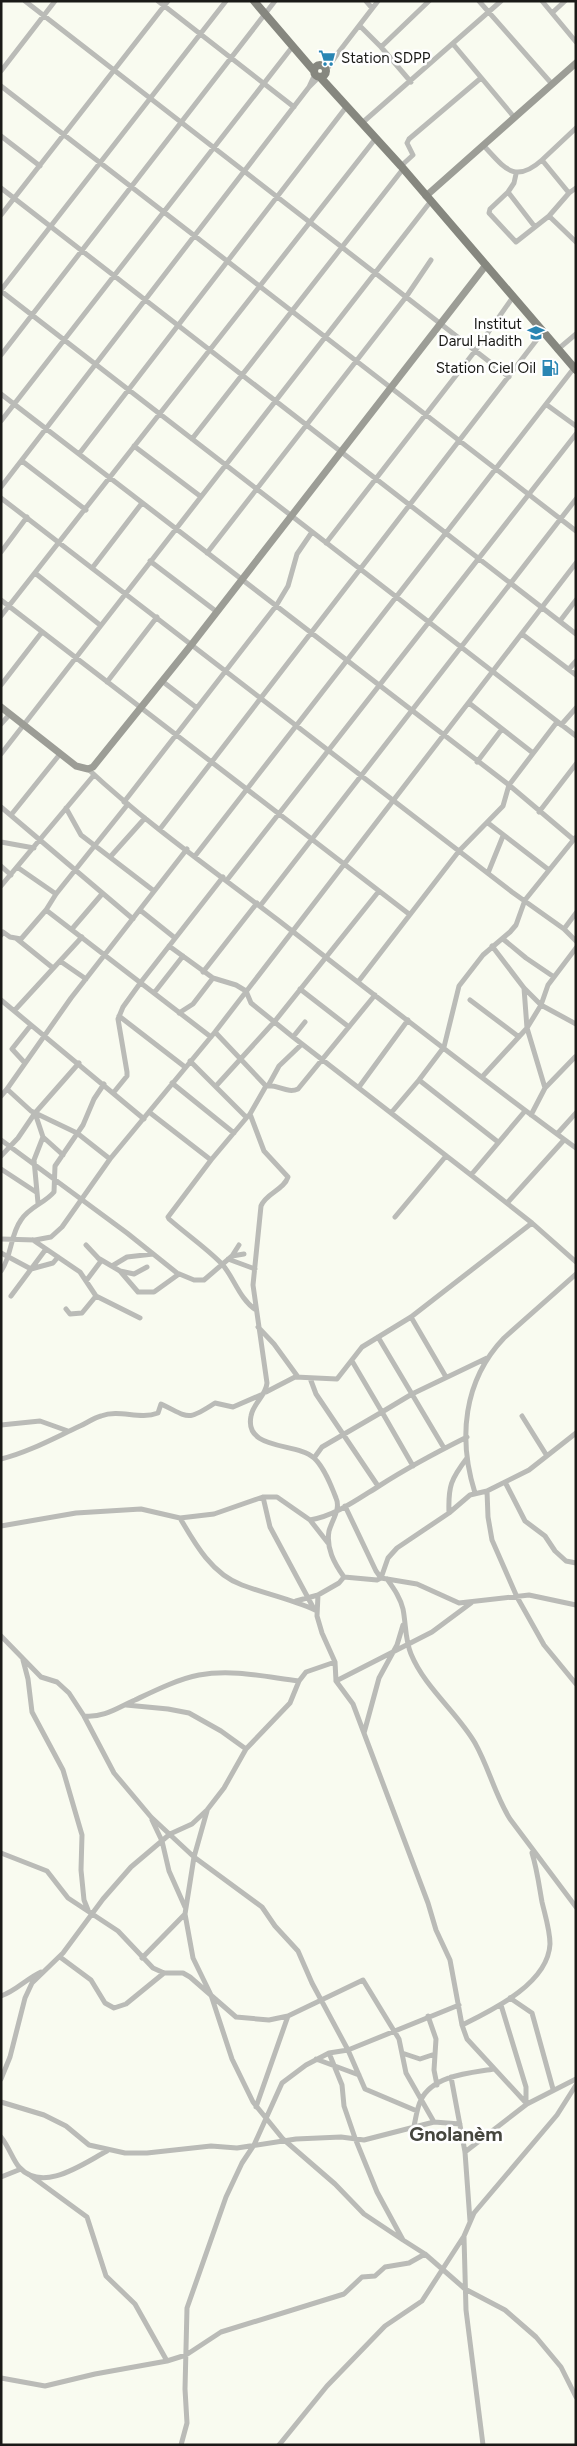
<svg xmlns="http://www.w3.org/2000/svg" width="577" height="2446" font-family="Figtree,sans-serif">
<rect width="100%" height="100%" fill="#f9fbf0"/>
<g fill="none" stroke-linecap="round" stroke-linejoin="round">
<path stroke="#babbb7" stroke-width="5" d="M25,1L509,377
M158,1L294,107
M366,1L372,8
M479,1L552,84
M542,1L576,42
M552,13L565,1
M360,26L381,47L411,82
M453,44L514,117
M381,47L429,1
M338,53L378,1
M323,65L338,53L327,69
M1,71L55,1
M315,74L309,87L319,77
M1,86L576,531
M362,123L501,1
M1,136L40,166
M483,145C504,167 514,185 542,160L569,193L576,188
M542,160L576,128
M401,166L413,155L407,143L409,139L481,78
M516,174L514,183L508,192L490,209L489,213L516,242L549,216L576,242
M1,188L576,634
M508,192L535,227
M1,215L168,1
M549,216L569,193
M1,290L226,1
M1,291L576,736
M557,350L576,334
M1,355L275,1
M1,394L509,785L574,840
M547,405L576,426
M1,421L293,46
M192,439L403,169
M134,446L200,496
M79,454L347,106
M22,461L86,510
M1,487L309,87
M1,498L512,892L564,929L576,941
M326,543L475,351L513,297
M1,552L27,517
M207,553L406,297L431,260
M150,561L217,612
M93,567L142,503
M35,573L100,625
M1,600L409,914
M1,616L376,138
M560,621L576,600
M522,634L576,675
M569,669L576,661
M162,681L197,708
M107,682L157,617
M1,685L42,632
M469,703L533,753
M1,724L10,714
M561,725L576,708
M1,754L431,201
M477,762L502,729
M88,769C147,824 214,871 278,920C377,997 475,1074 576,1148
M124,802L276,606L288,586L297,554L312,532
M128,804L56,894L46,910L211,1037
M1,807L133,919
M66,808L81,835L154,891
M539,812L576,764
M11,815L60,754
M488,823L549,870
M160,829L542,333
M1,842L34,848
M111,856L145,818
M195,856L574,368
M1,866L11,875
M17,867L56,894
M488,873L503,836
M227,880L576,434
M1,886L94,775
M260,906L576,499
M140,910L175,938
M72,929L102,894
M564,929L576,913
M1,935L3,932L10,937L21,939L46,910
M17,939L53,968
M503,939L526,958L554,977
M169,946L213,978L236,985L246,991L251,1003L293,1037L471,1175L525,1111
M492,946L524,988L541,1005L576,1024
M60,961L86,979
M203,972L257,903
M358,982L459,851L503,806L509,785L557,722
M524,988L527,1028L545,1088L531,1115
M300,989L349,1027
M154,993L183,956
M1,1000L144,1119
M470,1000L519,1037
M14,1011L82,937
M179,1013L193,1004L213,978
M119,1016L185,1067
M215,1032L266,1086L250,1114L264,1151L288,1177C284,1190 266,1193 261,1206L253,1285L267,1383C266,1396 253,1403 251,1416C244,1451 297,1442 314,1458C324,1467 331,1485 336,1498C341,1509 332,1520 329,1531C326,1548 334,1563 344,1577L339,1583L318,1595L317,1616L322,1633L335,1662L336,1681L353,1704L428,1903L436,1930L450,1960L462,2025L467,2039L527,2104
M293,1037L305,1022
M190,1061L246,1117
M24,1062L12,1049L31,1025
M482,1077L527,1028L541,1005L548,985L576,948
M419,1080L498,1142
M172,1083L234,1133
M216,1086L275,1021L379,891
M266,1086C278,1084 287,1094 298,1089L375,995
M268,1086L279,1066L302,1044
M359,1087L408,1020
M545,1088L575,1057
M7,1089L71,998L187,849
M114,1092L127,1076V1072L118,1019L123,1007L141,982L223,877
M1,1096L7,1089L31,1111L77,1133L110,1159
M149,1112L211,1160L168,1217L169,1219C186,1234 205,1247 221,1263C233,1275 239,1299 256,1310
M35,1113L43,1137L63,1155
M391,1113L419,1080L444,1047L459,986L483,955L510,932L516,925L525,900L575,838
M557,1134L576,1113
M1,1140L127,1233L177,1273L194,1280H204L232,1256L239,1245
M1,1156L18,1138L35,1113L79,1063
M211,1160L248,1116
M1,1169L36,1192
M471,1175L532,1223
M508,1202L564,1140
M38,1203L34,1160L43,1137
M395,1217L446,1156
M1,1239L35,1240L51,1237L62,1227L110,1159L215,1032L576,563
M33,1240L80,1272L96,1296L82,1313L70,1314L66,1309
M1,1253L31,1269L53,1263L58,1257
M232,1256L244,1254
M98,1258L120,1271L138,1292H154L179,1274
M228,1259L255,1269
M112,1266L127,1257L153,1254
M1,1271C12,1256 10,1235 21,1220C29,1207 45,1203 54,1192L55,1166L83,1125L94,1099L104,1084
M120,1271L134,1274L147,1267
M86,1281L101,1261L86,1245
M11,1296L46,1249
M96,1296L140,1318
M411,1317L446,1377
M258,1327L274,1344L298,1377
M378,1337L444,1448
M352,1361L382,1412L412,1394L487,1358
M310,1378L316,1394L378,1486
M266,1392L295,1377L337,1379L362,1347L411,1317L532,1223L576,1262
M522,1416L547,1456
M1,1425L40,1421L68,1431
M314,1458L322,1447L382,1412L413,1466
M1,1459C29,1452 54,1438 80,1426C87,1423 93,1418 101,1416C120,1409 139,1420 158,1413L161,1404C189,1417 186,1422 215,1403L233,1407L263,1394
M505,1482L525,1521L545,1536L555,1551L566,1561L576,1563
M487,1491L488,1517L492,1540L517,1597L544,1645L576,1684
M475,1493C458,1439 463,1381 504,1338L576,1274
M263,1497L270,1527L314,1609
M345,1506L376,1571L381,1578L417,1584L459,1603L529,1595L576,1605
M449,1513C448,1486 451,1479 467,1458
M180,1518C195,1544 212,1574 242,1585C266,1594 291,1599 315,1610
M310,1520L328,1543
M1,1526L76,1513L141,1509L180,1518L214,1514L263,1497H277L310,1520C335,1516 358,1499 379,1486C407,1468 437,1452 467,1437
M344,1577L377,1580L381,1578L388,1558L397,1548L449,1513L470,1495L487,1491L529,1470L576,1433
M387,1579C394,1589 400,1597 403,1609C406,1624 405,1640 411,1654C425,1688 457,1712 475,1743C489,1768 495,1795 510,1819L576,1907
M296,1601L318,1595
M1,1636L41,1677L57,1682L69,1693L84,1716L114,1773L151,1817L194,1857L262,1907L275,1926L298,1951L312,1983L348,2050L365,2089L417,2111
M23,1660L28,1679L32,1712L63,1770L82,1835L81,1870L84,1900L88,1910
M336,1681L432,1632L471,1603
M126,1705L168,1709L189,1713L221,1731L246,1749
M84,1716C104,1718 117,1708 135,1700C154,1691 178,1679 199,1675C233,1669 266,1677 299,1681
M364,1733L379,1678L397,1645L403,1625
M207,1811L194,1857L185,1914L193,1958L211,1995L232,2059L253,2102L283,2139L335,2184L364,2214L403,2240
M152,1820L162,1841L169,1871L185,1907
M1,1853L47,1871L68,1898L118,1931L153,1968L164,1973H183L190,1977L236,2017L269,2020L288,2016L363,1980L399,2039L406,2073L434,2122
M60,1957L91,1980L105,2003L114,2008L126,2004L164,1973
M142,1958L185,1914
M1,1996C16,1991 26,1979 41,1972
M510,1998L532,2013L553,2089
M501,2005L526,2087V2104
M428,2016L436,2039L434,2070L437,2085
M462,2025C492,2010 548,1984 550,1944C550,1930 545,1915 542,1902C539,1885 537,1869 532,1853
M329,2053L342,2085L344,2106L355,2138L377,2192L403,2240L425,2254L465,2289L505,2310L536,2337L561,2367L576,2397
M402,2053L420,2059L435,2054
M316,2059L359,2075
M451,2077L465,2152L470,2221
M1,2079L10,2057L25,1998L32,1983L63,1953L103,1899L131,1867L170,1834L192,1824L207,1810L224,1788L246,1749L290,1703L299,1681L306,1672L335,1662
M1,2102L44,2115L66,2126L89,2145L125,2153H147L211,2146L237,2148L296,2139L341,2137L364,2140L434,2122L460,2124
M256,2107L288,2016
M414,2126C416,2118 417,2107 421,2100C433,2075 471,2073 494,2069
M1,2137C9,2147 13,2160 19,2167C43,2194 84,2163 107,2151
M465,2152L527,2104L576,2079
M31,2176L87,2217L106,2276L135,2304L167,2361
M1,2177L21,2169
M464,2237L466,2310L483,2445
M1,2378L45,2386L95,2374L167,2361L186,2355L221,2332L344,2294L362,2277L375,2276L385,2267L409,2263L425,2254
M181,2445L187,2423L185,2389L187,2308L226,2197L242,2163L254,2145L282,2083L306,2065L329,2053L348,2050L459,2005
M279,2445L327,2386L385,2326L422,2301L464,2236L474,2213L557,2115L576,2085"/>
<path stroke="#9c9d96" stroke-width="7" d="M426,196L576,63
M1,707L76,766L88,769L93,767L192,644L486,265"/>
<path stroke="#86877f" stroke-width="8" d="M254,1L314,71
M314 71a6 6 0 1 1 12 0a6 6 0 1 1-12 0Z
M320,77L401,166L576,370"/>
</g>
<defs>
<g id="supermarket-bare" transform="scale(1.35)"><path d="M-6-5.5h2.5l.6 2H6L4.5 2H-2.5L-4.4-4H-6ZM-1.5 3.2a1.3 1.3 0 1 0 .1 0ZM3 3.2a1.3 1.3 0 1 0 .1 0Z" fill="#2a86b3" stroke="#fff" stroke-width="2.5" paint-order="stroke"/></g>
<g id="school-bare" transform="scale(1.35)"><path d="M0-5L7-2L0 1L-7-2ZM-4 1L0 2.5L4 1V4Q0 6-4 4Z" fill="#2a86b3" stroke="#fff" stroke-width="2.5" paint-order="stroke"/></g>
<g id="fuel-bare" transform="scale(1.35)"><path d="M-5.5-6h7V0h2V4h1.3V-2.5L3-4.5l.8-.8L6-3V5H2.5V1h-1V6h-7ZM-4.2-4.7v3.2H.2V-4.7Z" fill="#2a86b3" stroke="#fff" stroke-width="2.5" paint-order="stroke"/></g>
</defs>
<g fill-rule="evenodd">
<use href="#supermarket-bare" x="327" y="58"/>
<use href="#school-bare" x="536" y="333"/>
<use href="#fuel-bare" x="550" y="368"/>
</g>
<g text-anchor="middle" stroke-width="5" stroke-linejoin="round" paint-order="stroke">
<g font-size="15" fill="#1a1a17" stroke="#fff" text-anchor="end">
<text x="341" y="63" text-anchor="start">Station SDPP</text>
<text x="522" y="329">Institut<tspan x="522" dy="17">Darul Hadith</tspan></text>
<text x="536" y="373">Station Ciel Oil</text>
</g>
<g font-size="20" font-weight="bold" fill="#45463e" stroke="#fff">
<text x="456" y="2141">Gnolanèm</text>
</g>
</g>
<rect width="577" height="2446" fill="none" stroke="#1a1a17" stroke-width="5"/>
</svg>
